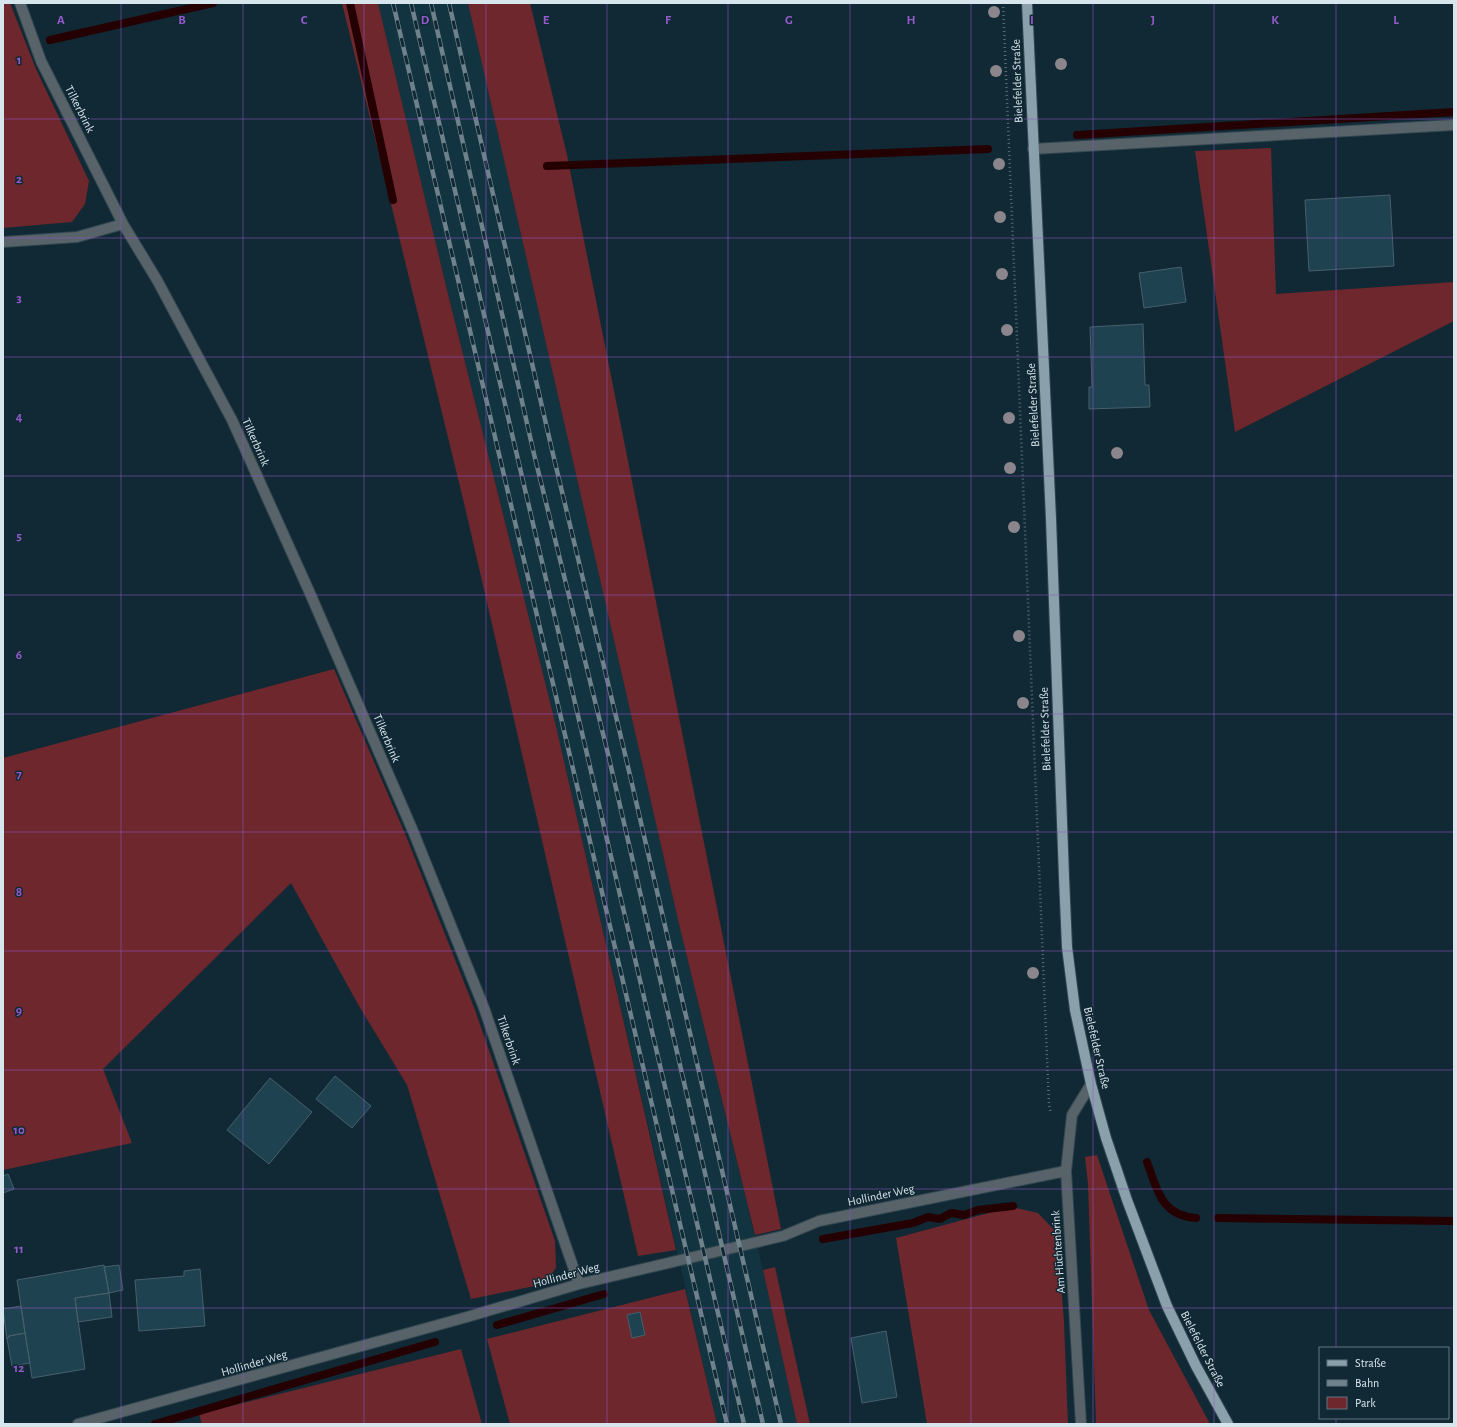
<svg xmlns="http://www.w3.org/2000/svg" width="1457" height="1427" font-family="'Alegreya Sans',sans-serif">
<rect width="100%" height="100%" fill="#112934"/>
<path fill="#123441" d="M378,3H468L679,924L763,1270L797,1424H717L555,722L447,290Z"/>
<path fill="#6e272c" d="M3,3H10L36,69L89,181L85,204L72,222L3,228Z
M342,3H378L447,290L555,722L676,1250L638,1256L464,503Z
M468,3H530L567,155L781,1229L755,1235L679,924Z
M1271,148L1276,294L1454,282V321L1235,432L1195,151Z
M334,669L406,836L475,1010L555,1241L556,1268L544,1284L471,1299L407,1085L359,1006L291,883L103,1069L132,1143L3,1170V758Z
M1097,1155L1149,1310L1210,1424H1096L1088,1184L1085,1157Z
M1011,1207L1038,1213L1057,1233L1064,1322L1068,1424H927L896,1238Z
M775,1267L810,1424H797L763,1270Z
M685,1289L717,1424H510L487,1339Z
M461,1349L482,1424H202L199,1414Z"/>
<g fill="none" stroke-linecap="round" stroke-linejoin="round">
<path stroke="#250003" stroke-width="8" d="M350,3L393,200
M50,40L213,3
M1077,135L1454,112
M547,166L988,149
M1147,1162C1157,1189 1161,1216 1196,1218
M1218,1218L1454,1221
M823,1239L913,1223L928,1217L940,1219L951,1213L964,1215L978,1210L1013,1206
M497,1325L604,1294
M155,1424L435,1342"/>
</g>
<path fill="#1f4251" stroke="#465f6b" d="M1390,195L1394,266L1309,271L1305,200Z
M1181,267L1186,302L1144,308L1139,273Z
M1143,324L1145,385H1149L1150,407L1089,409V387H1092L1090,327Z
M335,1076L371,1106L352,1128L316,1099Z
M270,1078L312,1112L269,1164L227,1130Z
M8,1174L14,1189L3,1193V1176Z
M104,1265L109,1293L75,1298L85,1369L32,1378L17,1280Z
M119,1265L123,1290L109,1293L104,1267Z
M200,1269L205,1326L139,1331L135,1280L184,1276V1271Z
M109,1293L112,1317L78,1322L75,1298Z
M21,1306L25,1333L9,1336L7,1339L3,1309Z
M640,1312L645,1335L632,1338L627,1315Z
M886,1331L897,1397L862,1403L851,1338Z
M25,1333L30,1363L12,1366L7,1339L9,1336Z"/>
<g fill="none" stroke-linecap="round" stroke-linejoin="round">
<g stroke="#314751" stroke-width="12">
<path id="lane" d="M1033,149L1454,125"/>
</g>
<g stroke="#314751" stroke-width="12">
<path id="street" d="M20,3L41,61L123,224L157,280L232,420L309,591L413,831L484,1008L579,1284
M3,242L77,237L123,224
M78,1424L467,1317L579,1284L783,1236L819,1221L1066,1171
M1081,1424L1066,1171L1072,1115L1091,1084"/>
</g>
<g stroke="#314751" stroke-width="12">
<path id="primary" d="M1027,3L1051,519L1064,877L1067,947L1075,1010L1091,1084L1106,1138L1127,1200L1167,1306L1196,1366L1228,1424"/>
</g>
<path stroke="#586c76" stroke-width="2.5" stroke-dasharray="1 3" stroke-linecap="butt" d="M1003,3L1049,1105L1051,1113"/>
<use href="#lane" stroke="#586369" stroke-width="10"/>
<use href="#street" stroke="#586369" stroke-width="10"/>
<use href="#primary" stroke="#8aa1ac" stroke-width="10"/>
<g stroke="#6f828b" stroke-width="4.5">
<path id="rail" d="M393,3L727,1424
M411,3L744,1424
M431,3L534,454L609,758L763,1424
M449,3L552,450L625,754L781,1424"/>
</g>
<use href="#rail" stroke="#112934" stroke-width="3" stroke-dasharray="9" stroke-linecap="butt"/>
</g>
<g fill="#8a868b">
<circle cx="994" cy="12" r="6"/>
<circle cx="1061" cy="64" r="6"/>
<circle cx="996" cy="71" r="6"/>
<circle cx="999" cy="164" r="6"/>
<circle cx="1000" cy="217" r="6"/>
<circle cx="1002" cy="274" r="6"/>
<circle cx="1007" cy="330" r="6"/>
<circle cx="1009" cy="418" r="6"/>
<circle cx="1117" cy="453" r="6"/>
<circle cx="1010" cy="468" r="6"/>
<circle cx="1014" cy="527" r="6"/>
<circle cx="1019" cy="636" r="6"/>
<circle cx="1023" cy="703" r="6"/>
<circle cx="1033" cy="973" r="6"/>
</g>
<path fill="none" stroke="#925aca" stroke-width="1" stroke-opacity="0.55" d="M121,3V1424M243,3V1424M364,3V1424M486,3V1424M607,3V1424M728,3V1424M850,3V1424M971,3V1424M1093,3V1424M1214,3V1424M1336,3V1348M3,119H1454M3,238H1454M3,357H1454M3,476H1454M3,595H1454M3,714H1454M3,832H1454M3,951H1454M3,1070H1454M3,1189H1454M3,1308H1454M1336,1418V1424"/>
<g text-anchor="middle" stroke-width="3" stroke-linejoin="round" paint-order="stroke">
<g font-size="12" fill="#d7e5ec" stroke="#112934">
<text transform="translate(1017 81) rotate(-92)" y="4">Bielefelder Straße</text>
<text transform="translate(80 109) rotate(63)" y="4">Tilkerbrink</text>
<text transform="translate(1033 405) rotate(-93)" y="4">Bielefelder Straße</text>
<text transform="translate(256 442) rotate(66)" y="4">Tilkerbrink</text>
<text transform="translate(1045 729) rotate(-92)" y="4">Bielefelder Straße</text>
<text transform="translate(387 738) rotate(67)" y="4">Tilkerbrink</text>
<text transform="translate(509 1040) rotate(71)" y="4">Tilkerbrink</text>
<text transform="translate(1097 1048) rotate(77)" y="4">Bielefelder Straße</text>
<text transform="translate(881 1195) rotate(-12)" y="4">Hollinder Weg</text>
<text transform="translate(1058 1252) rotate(-94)" y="4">Am Hüchtenbrink</text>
<text transform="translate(566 1275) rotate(-15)" y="4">Hollinder Weg</text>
<text transform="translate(1203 1349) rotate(63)" y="4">Bielefelder Straße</text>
<text transform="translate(254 1363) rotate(-16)" y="4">Hollinder Weg</text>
</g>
</g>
<g font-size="13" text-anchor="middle" font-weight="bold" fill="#925aca" stroke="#112934" stroke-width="3" stroke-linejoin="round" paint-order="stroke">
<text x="61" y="24">A</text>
<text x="182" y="24">B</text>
<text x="304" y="24">C</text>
<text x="425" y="24">D</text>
<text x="546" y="24">E</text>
<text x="668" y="24">F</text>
<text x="789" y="24">G</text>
<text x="911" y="24">H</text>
<text x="1032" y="24">I</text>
<text x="1153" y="24">J</text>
<text x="1275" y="24">K</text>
<text x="1396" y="24">L</text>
<text x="19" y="64">1</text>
<text x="19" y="183">2</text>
<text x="19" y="302">3</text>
<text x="19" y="421">4</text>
<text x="19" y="540">5</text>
<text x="19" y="659">6</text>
<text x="19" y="778">7</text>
<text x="19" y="896">8</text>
<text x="19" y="1015">9</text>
<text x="19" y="1134">10</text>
<text x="19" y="1253">11</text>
<text x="19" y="1372">12</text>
</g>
<rect width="1457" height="1427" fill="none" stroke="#d7e5ec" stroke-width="8"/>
<rect x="1319" y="1347" width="130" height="72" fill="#112934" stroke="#60747e"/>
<rect x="1327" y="1360" width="20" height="6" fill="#8aa1ac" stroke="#60747e"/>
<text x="1355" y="1367" font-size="12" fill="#d7e5ec">Straße</text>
<rect x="1327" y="1380" width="20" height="6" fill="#6f828b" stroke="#60747e"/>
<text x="1355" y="1387" font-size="12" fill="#d7e5ec">Bahn</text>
<rect x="1327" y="1397" width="20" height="12" fill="#6e272c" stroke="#60747e"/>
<text x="1355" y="1407" font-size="12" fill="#d7e5ec">Park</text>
</svg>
